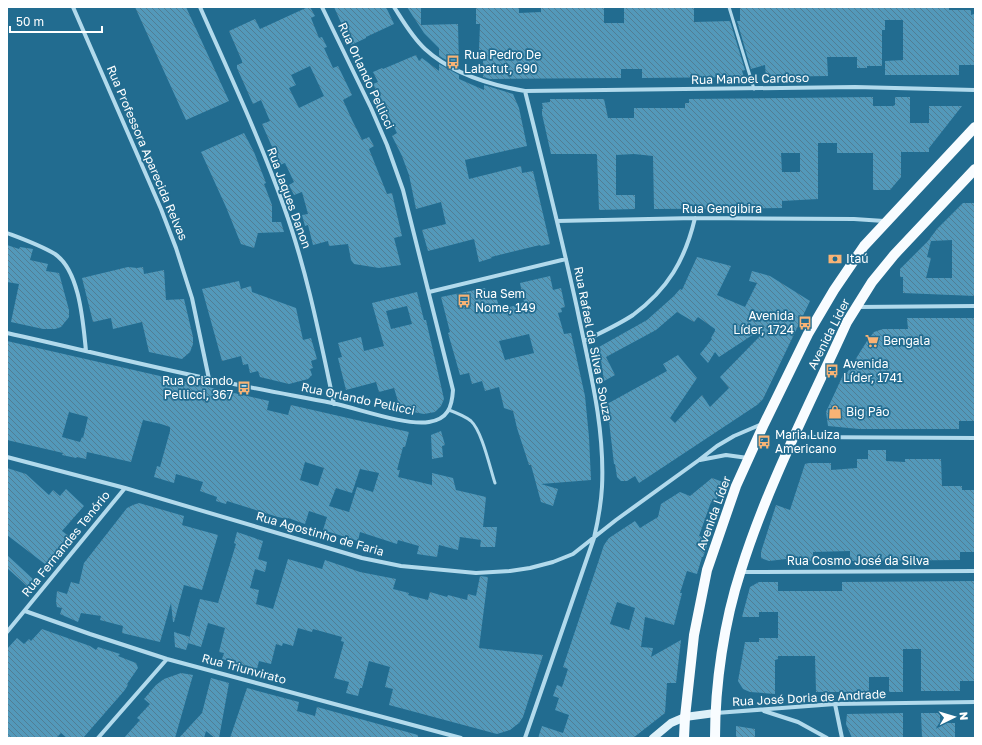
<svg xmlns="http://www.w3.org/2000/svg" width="982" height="745" font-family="'Golos Text',sans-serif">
<defs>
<pattern id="building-back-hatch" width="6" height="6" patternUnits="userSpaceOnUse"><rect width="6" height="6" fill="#5399ba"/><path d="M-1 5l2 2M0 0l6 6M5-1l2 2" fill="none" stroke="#517e94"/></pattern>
</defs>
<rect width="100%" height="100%" fill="#226c90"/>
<path fill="url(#building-back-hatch)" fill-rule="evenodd" d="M135,7H186L229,101L186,120Z
M308,7H310L315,16L311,18L319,38L322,37L327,47L324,48L333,68L338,66L352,95L343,100L352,120L362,140L369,137L374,146L369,149L387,194L392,193L402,236L394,238L401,265L379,268L354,264L351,260L348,244L329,246L328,241L313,245L308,225L305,226L302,215L308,214L302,192L294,195L289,185L294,182L285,163L280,165L262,124L270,121L261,100L253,104L237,68V65L242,63V61L229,31L255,19L260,29ZM310,66L324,96L299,108L289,88L296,85L291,75Z
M334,7H386L394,24L366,37V38L351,45Z
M407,7H421V25L458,24L459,67L439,56V48L424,33Z
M476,7H519V13L541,12V7H604V23H624V8L694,7V22L730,21L745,70L742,71L744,77L642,78V69H621V78L490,79L483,77V50H479L480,24H476Z
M740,7H949V10H971V15L974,14L975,65H959V75H885V61L903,60V20H885V30H882V66H867V68H857V57H827L828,76L766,77L765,65L751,69L737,21H740Z
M416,55L419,61L422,58L439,71V64L459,75V79L484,90V85L513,94L519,108L527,146L465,160L469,179L521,166L522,173L533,171L550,244L541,246L540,245L491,257L492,258L479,262L474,239L428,251L422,230L446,224L441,202L416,209L409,175L402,156L392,136L397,133L373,84L378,82L373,72L382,68L383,69Z
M873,97V106H893L895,105V97H910V123H929V106H962L929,148V152H901V177L890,190H873V153H837V143H818V199L782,201V208L654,209L653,156L634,154L616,155V195H635V209L599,210L597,155L596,154H551L542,114V109H543L542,103L550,102V99H604L608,118H634V108H685V103H689V99ZM781,153H800V172H782Z
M244,133L254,152L266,183L264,184L272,205V222H281L284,232L258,233L254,248L241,244L226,207L201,152Z
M963,203H975V296L903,293V277H900V269L928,241L937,229ZM952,240V278H926L931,258L927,257L931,241Z
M7,245L19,249L20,247L33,249L30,260L48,264L46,271L59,273L69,310V317L61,327L55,329H43L11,322L19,284L7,282Z
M697,257L731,266L717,295L745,307L757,283L749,281L752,271L770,276L810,301L763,399L757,405L639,483L635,476L627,481H621L617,477L615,464H614L607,404L667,371L663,364L678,355L697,378L670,418L675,423L702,395L710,407L729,388L720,377L763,333L760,330L719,357L715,352L708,363L700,354L712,339L711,338L715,331V329L698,317L694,322L677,312L656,330L606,357L615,375L604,381L599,347L647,320L674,296L680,289L682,290Z
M128,267L137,268L143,267L144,274L164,270L166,300L184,299L193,337V344L190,352L182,359L149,352L142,322L113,329L111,318L93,322L82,278Z
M550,276L553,290L561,288L565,307L561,308L562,312L558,313L564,334L571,333L585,396L589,437L591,480L541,484L558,489L553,506L541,502L531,465H529L517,428L513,411L504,408L499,387L485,391L482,381L472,384L469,373L460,375L448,333L450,332L441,297L485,288L488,299L496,297L500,309L518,305V304L524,302L520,283ZM529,334L534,353L505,360L499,341Z
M239,281L241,289L251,286L252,292L296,308L303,340L311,338L317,359L311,361L313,368L310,369L312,375L308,379L289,384L260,377L258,371L250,373L248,364L243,365L241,356L222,361L202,289Z
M417,292L424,320H426L444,399L441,406L435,412L424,414L413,412L411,406L400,408L394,388L379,392L376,382L346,390L338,358L342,357L338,343L361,337L364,351L384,346L372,303ZM407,306L412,324L391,329L386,311Z
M907,318H975V421H959V429H859L828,426L826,412L844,373H847L867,341L874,332L883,329H908Z
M7,341L269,401L267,410L288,415L291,405L409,432L405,447H403L397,470H400L398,477L432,485V473L453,478L456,490L486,497L483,527H497L495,547H480L481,540L460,537L458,550L439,545L437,557L417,554L419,546L398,540L397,544L360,532L358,541L323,530L327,517L309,511L305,524L288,518L287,519L278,517L227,501L226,504L216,501L217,497L200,491L203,482L176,474L174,483L154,477L157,466L160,467L170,431V427L161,424L143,420L131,462L87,452L86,459L77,457L76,458L62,455L63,453L7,440ZM69,412L88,417L83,438L82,437L80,442L62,437ZM305,462L324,468L318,486L300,480ZM360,469L379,473L373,492L357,487L349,512L329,506L336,488L352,493Z
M441,431L445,445L442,446L443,457L432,459L431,435Z
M868,450H886V461L905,462V459H941L942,486H962V490H975V552H960V560L850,561V551L813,552V561H786V559L769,561L761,558V552L776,505L790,510L805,464L809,463H831V470L857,468V459H868Z
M7,468L26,474L49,495L53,490L60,496L66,489L84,506L62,531L69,536L45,564L7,535Z
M712,478L723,482L715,504L711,502L699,536L709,540L703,557H702L697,574L687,571L680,593H682L674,625L645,617L641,647L653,648L651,657L681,640L676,683H667L665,713L633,738H538L542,726L563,733L569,715L555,710L559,698L553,696L557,685L562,687L568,669L563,667L604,545L609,538L635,521L640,528L658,517L661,504L680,492L690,496ZM617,602L635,608L629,630L610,624Z
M139,503L184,516L182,525L218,535L202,590L184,585L174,622H173L171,603L160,642L122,633L123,626L100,620L101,616L81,613L78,622L60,614L62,608L57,607L56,602L57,591L67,594L71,582L79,584L84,563L127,508L133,505Z
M237,532L263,541L258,559L267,562L265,572L255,569L250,588L259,590L256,604L273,609L288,559L322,569L325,560L360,572L396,579L393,589L409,593L408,595L428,600L430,592L447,597L448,595L467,600L468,594L476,596L480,576L488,577L479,648L543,655L523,717L519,723L510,730L497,734L389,705L393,689L385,687L390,667L369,661L362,688H360L358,696L346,693L349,682L334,678L344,642L341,641L342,637L313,629L312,632L298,628L293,646L283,643L282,646L276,644L271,664L259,661L257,669L222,659L224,653L219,652L225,628L208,623L201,647L188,643L200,599L218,603L236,544L234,543Z
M7,555L33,579L27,586L7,568Z
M975,581V681H960V691H921V649H903V692H889V677H869V692H816L815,656H778V659L775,660V694L750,692L743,689L738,681L745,642H759V638H778V612H759V617H742L750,587L759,582H778V591H842V582Z
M42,629L90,646L96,650L98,647L120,654L118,656L136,663L138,668L127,684L128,685L124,691L83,738H67L61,733L56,738H7V649L17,638L24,644L29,639L31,641Z
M174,632L190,637L186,650L175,647Z
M181,673L193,675L175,738H124L140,720L137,718L150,704L144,699L156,685L164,679Z
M211,678L229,683L219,738H215L206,731L204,738H179L202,713Z
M247,688L299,702L297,711L315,716L317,707L418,735V738H230Z
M903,713V738H852L846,724L847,714Z
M921,713H940V723H955V738H922Z
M736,726L755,729V738H736Z"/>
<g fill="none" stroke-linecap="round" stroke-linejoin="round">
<path stroke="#b2daec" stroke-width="3" d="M729,7L754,89
M449,410C457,413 465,416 471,421C482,431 490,468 495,483"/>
<path stroke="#b2daec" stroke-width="4" d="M73,7L161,209L176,248L192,298L209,379
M200,7C229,73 260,139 284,207C307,271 320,338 334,404
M394,7C403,21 412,37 425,49C451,73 490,85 525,91L855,87L975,90
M525,91C543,163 561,235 577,308C589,367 605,426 602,487C601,505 598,521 594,538L525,738
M557,221L695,218L854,219L884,221
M7,233C23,239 40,245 55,254C80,271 83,323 86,351
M429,292L566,259
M857,307L975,306
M7,333C75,348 142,365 210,379C251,388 291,395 332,403C357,408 405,426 429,422C448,419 452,407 453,390L403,190L387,145L371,108L322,7
M584,341C600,333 618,325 633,315C668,289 685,260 695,218
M795,437L975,438
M7,457L125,488L362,558L401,566L476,573L510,571L530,568L553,562L573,554L616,520L699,460L717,446L734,436L762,424
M700,460L726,455L748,458
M741,572L975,571
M25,611L90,634L167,659L461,738
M7,632L125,488
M835,704L842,738
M764,711L798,722L827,738
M716,713L835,704L975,702
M98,738L167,659"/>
<path stroke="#def1f9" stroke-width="8" d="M653,738L671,723L685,717L715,713"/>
<path stroke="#f8fcff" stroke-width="10" d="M684,738L685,717L694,635L707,570L736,486L764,424L808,334L834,290L864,246L975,127
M715,738C715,684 724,622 741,570C768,484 810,404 847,322L872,282L894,255L975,169"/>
</g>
<defs>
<g id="bus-bare" transform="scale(1.08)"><path d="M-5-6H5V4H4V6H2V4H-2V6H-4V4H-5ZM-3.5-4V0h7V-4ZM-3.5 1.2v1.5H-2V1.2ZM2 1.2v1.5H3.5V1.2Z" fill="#f8b375" stroke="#226c90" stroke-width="2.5" paint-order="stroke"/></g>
<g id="bank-bare" transform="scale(1.08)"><path d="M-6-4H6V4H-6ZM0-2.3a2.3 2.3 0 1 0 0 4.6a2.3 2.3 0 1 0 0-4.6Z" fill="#f8b375" stroke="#226c90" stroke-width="2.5" paint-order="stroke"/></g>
<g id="supermarket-bare" transform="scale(1.08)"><path d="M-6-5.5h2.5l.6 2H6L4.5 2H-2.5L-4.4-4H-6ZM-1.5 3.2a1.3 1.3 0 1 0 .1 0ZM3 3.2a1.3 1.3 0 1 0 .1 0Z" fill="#f8b375" stroke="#226c90" stroke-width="2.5" paint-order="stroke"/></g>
<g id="shop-bare" transform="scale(1.08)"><path d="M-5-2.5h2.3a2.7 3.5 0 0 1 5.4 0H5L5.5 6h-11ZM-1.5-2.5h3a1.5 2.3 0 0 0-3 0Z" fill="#f8b375" stroke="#226c90" stroke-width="2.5" paint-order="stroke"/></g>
</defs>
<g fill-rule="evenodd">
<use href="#bus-bare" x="453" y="62"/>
<use href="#bank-bare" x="835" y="259"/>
<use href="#bus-bare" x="464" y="301"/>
<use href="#bus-bare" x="805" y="323"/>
<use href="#supermarket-bare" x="872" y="341"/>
<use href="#bus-bare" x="832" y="371"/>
<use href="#bus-bare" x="244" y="388"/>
<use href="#shop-bare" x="835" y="412"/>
<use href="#bus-bare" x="764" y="442"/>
</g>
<g text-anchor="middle" stroke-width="3.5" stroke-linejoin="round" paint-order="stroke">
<g font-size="12" fill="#fff" stroke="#226c90" text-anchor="start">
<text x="464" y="59">Rua Pedro De<tspan x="464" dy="14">Labatut, 690</tspan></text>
<text x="846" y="263">Itaú</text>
<text x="475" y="298">Rua Sem<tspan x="475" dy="14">Nome, 149</tspan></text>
<text x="794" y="320" text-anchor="end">Avenida<tspan x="794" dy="14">Líder, 1724</tspan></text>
<text x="883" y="345">Bengala</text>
<text x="843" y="368">Avenida<tspan x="843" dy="14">Líder, 1741</tspan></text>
<text x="233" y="385" text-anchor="end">Rua Orlando<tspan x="233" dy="14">Pellicci, 367</tspan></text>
<text x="846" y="416">Big Pão</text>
<text x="775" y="439">Maria Luiza<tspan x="775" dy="14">Americano</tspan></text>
</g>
<g font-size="12" fill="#fff" stroke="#226c90">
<text transform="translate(366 76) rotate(65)" y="4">Rua Orlando Pellicci</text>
<text transform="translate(750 79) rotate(-1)" y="4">Rua Manoel Cardoso</text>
<text transform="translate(147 153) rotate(67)" y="4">Rua Professora Aparecida Relvas</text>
<text transform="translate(289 198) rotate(70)" y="4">Rua Jaques Danon</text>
<text x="722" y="213">Rua Gengibira</text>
<text transform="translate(829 334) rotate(-63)" y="4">Avenida Lider</text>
<text transform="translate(593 344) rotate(79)" y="4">Rua Rafael da Silva e Souza</text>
<text transform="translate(358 399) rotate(12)" y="4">Rua Orlando Pellicci</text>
<text transform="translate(714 513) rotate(-70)" y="4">Avenida Líder</text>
<text transform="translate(320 534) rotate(16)" y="4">Rua Agostinho de Faria</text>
<text transform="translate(66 544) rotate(-51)" y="4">Rua Fernandes Tenório</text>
<text x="858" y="565">Rua Cosmo José da Silva</text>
<text transform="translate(244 669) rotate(15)" y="4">Rua Triunvirato</text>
<text transform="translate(809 698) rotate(-3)" y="4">Rua José Doria de Andrade</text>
</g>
</g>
<rect width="982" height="745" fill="none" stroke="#ffffff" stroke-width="16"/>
<g transform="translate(954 717) rotate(85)" stroke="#226c90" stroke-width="3" paint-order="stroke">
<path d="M0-3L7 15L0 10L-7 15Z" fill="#ffffff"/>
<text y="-6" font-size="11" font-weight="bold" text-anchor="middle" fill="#ffffff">N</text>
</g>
<path d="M10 26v6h92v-6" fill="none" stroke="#ffffff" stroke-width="2"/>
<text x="16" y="26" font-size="12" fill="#ffffff" stroke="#226c90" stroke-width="3" paint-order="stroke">50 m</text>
</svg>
